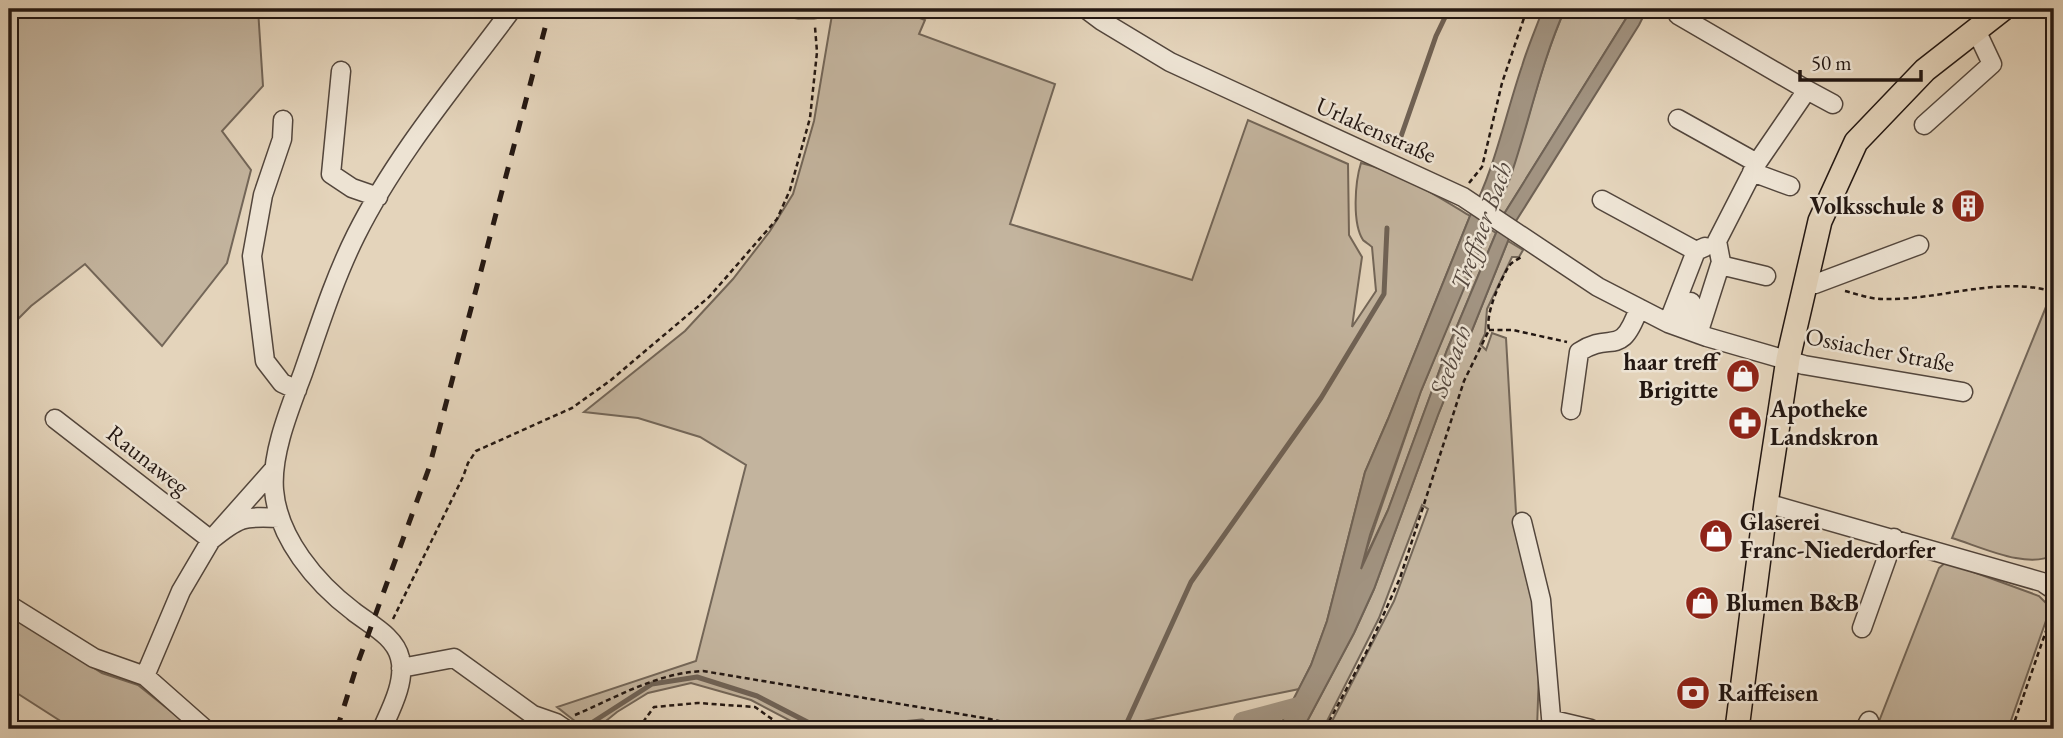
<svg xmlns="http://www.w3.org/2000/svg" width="2063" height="738" font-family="'EB Garamond',serif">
<rect width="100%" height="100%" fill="#e4d4bb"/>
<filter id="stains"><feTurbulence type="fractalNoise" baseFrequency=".00286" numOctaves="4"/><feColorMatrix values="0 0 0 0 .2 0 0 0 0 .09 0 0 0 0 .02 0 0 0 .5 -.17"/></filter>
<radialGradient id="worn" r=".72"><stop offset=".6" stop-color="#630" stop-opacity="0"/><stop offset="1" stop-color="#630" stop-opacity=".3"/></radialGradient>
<path fill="#c3b49e" stroke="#736658" stroke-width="2" d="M9,9H258L263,86L222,131L251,170L227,263L162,346L85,264L31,306L9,328Z
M833,9H896L925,20L919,34L1055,84L1010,224L1192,280L1248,120L1348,164L1349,235L1362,257L1352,327L1376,291L1372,247C1371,246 1364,241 1363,240C1352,223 1355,182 1361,163C1400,172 1437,196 1470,216L1388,419L1365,472L1327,621L1311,665L1299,689L1105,729H928L922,725L915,726L920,729H806L751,700L691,683L648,693L617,712L596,729H585L557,707L696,661L746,465L700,437L638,418L584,412L685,331L733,279L770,231L793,194L814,121Z
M1565,9H1632L1504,214L1497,209C1525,144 1536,74 1565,9Z
M1488,228L1496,233L1447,350L1388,510L1360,569L1421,391Z
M1508,241L1523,250L1519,257H1512L1487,309L1485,334L1480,344L1486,350L1492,333L1506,338L1516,513L1540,642L1537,729H1328L1394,601L1428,509L1422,505L1379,618L1323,729H1303L1354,633L1374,589L1438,415Z
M2050,297L2054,298V554C2030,571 1979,546 1952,538Z
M1946,562L2039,596L2046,603L2048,615L2008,729H1876L1939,568Z
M9,614L102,673L138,685L193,729H73L9,688Z"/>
<path fill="#a29482" stroke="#6f6255" stroke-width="2" d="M1543,9H1565C1540,65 1529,124 1509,181L1421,391L1370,535L1361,569L1388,510L1447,350L1504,214L1632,9H1647L1639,25L1516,221L1438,415L1374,589L1354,633L1303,729H1278L1311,665L1327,621L1365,472L1388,419L1470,216C1495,169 1505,116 1522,66C1528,46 1536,28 1543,9Z"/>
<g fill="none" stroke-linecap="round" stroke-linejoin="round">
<path stroke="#6f6255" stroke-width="5" d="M1398,145L1436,36L1449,9
M582,729L652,684L697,677L757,696L821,729
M840,729L922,721L935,729
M1124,729L1191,582L1321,398L1384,294L1387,228"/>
<path stroke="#a29482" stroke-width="18" d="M1242,721L1302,705"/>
<g stroke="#53463c" stroke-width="21">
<path id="minor" d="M798,9H814
M1086,9L1102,21L1170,62L1463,197L1598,287L1668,323L1707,337L1804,365L1963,392
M1974,9L1988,21
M1678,15L1807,90L1757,163L1717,241L1721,262L1698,334
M341,71L331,174L352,188L378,197
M1807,90L1833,104
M1678,119L1757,163
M283,120L282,139L263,195L252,256L265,361L282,383L297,390
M1924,125L1992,64L1976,30
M1752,172L1790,186
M1602,200L1696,251
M1720,265L1766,276
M1804,283L1815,284L1919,245
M1668,323L1696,251L1705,247
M1683,328L1691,302
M1571,410L1579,352C1613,330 1620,360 1639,308
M55,419L211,540C239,517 243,516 280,518
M1766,503L2042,582L2054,590
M1522,522L1541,600L1552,729
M9,605L94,658L145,676
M1862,628L1894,538
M401,668L454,658L533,715L556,723L565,729
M1553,720L1591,729
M205,729L145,676L181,591L211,540L274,469
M382,729C391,709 406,681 400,658C395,636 369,624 353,611C316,583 278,538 274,490C271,453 290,408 303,373C319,327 334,279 356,235C397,153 458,82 512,9
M1865,729L1869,721"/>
</g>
<g stroke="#231712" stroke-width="26">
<path id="major" d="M1737,729L1766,503L1788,359L1820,221L1856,142L1925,70L2003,9"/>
</g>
<path stroke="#231712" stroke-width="2.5" stroke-dasharray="5 3.5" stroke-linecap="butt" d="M1469,183L1482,167L1502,83L1527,9
M1845,291C1857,294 1870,299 1882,299C1939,301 1999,275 2054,292
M1489,330H1513L1567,342
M393,619L463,477L468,463L476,451L572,408L611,380L709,297L777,219L790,190L810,118L817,52L815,27
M575,715C617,697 657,673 703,671L990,719L1034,729
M638,729L654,707L698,703L755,707L779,724V729
M1325,729L1369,647L1400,578L1464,381L1489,330C1485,314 1500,281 1509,266C1512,262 1518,259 1523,256
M2012,729L2054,608"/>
<use href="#minor" stroke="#ede3d3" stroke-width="18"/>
<use href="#major" stroke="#e4d4bb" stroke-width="23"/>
<path stroke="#231712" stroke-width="5" stroke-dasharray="12 12" stroke-linecap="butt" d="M337,729L357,665L429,468L550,9"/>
</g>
<defs>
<g id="building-disc" transform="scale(1.75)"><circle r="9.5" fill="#8f2418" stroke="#ede3d3"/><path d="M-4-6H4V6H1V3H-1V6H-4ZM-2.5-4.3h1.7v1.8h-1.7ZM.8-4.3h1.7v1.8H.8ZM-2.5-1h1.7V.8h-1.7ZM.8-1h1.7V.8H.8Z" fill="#fff"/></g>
<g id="shop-disc" transform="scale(1.75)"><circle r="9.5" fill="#8f2418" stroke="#ede3d3"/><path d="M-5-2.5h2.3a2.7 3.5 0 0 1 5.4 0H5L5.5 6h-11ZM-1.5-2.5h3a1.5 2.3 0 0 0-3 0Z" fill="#fff"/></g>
<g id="pharmacy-disc" transform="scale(1.75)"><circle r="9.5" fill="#8f2418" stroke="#ede3d3"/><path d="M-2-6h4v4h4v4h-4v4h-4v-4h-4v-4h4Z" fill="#fff"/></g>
<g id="bank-disc" transform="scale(1.75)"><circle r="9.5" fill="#8f2418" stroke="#ede3d3"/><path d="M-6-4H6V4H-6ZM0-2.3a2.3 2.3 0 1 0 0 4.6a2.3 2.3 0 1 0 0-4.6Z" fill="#fff"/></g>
</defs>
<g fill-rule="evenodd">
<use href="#building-disc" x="1968" y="206"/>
<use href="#shop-disc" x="1743" y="376"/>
<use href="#pharmacy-disc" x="1745" y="423"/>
<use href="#shop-disc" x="1716" y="536"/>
<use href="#shop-disc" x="1702" y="603"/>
<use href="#bank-disc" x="1693" y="693"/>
</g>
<g text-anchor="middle" stroke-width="5" stroke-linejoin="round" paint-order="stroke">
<g font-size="24" fill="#231712" stroke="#ede3d3">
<text transform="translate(1376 130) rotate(24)" y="8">Urlakenstraße</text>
<text transform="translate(1880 350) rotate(11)" y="8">Ossiacher Straße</text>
<text transform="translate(148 460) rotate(38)" y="8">Raunaweg</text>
</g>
<g font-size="24" font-weight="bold" fill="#231712" stroke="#ede3d3" text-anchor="start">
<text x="1944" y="214" text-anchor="end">Volksschule 8</text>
<text x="1718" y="370" text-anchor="end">haar treff<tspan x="1718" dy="28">Brigitte</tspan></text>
<text x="1770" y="417">Apotheke<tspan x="1770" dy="28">Landskron</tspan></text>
<text x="1740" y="530">Glaserei<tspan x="1740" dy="28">Franc-Niederdorfer</tspan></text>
<text x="1726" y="611">Blumen B&amp;B</text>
<text x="1718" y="701">Raiffeisen</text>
</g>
<g font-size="26" font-style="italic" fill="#56493f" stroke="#ede3d3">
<text transform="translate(1481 226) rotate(-70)" y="9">Treffner Bach</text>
<text transform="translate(1450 361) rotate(-69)" y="9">Seebach</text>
</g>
</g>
<rect width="2063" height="738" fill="none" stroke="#e4d4bb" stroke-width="35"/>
<rect x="10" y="10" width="2042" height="717" fill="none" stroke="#231712" stroke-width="3.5"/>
<rect x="18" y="18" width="2028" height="703" fill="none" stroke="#231712" stroke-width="2"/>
<path d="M1800 70v10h121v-10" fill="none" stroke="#231712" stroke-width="3.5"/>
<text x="1811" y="70" font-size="21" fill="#231712" stroke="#ede3d3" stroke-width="5" paint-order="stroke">50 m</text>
<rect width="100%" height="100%" filter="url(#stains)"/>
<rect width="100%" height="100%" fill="url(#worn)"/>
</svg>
